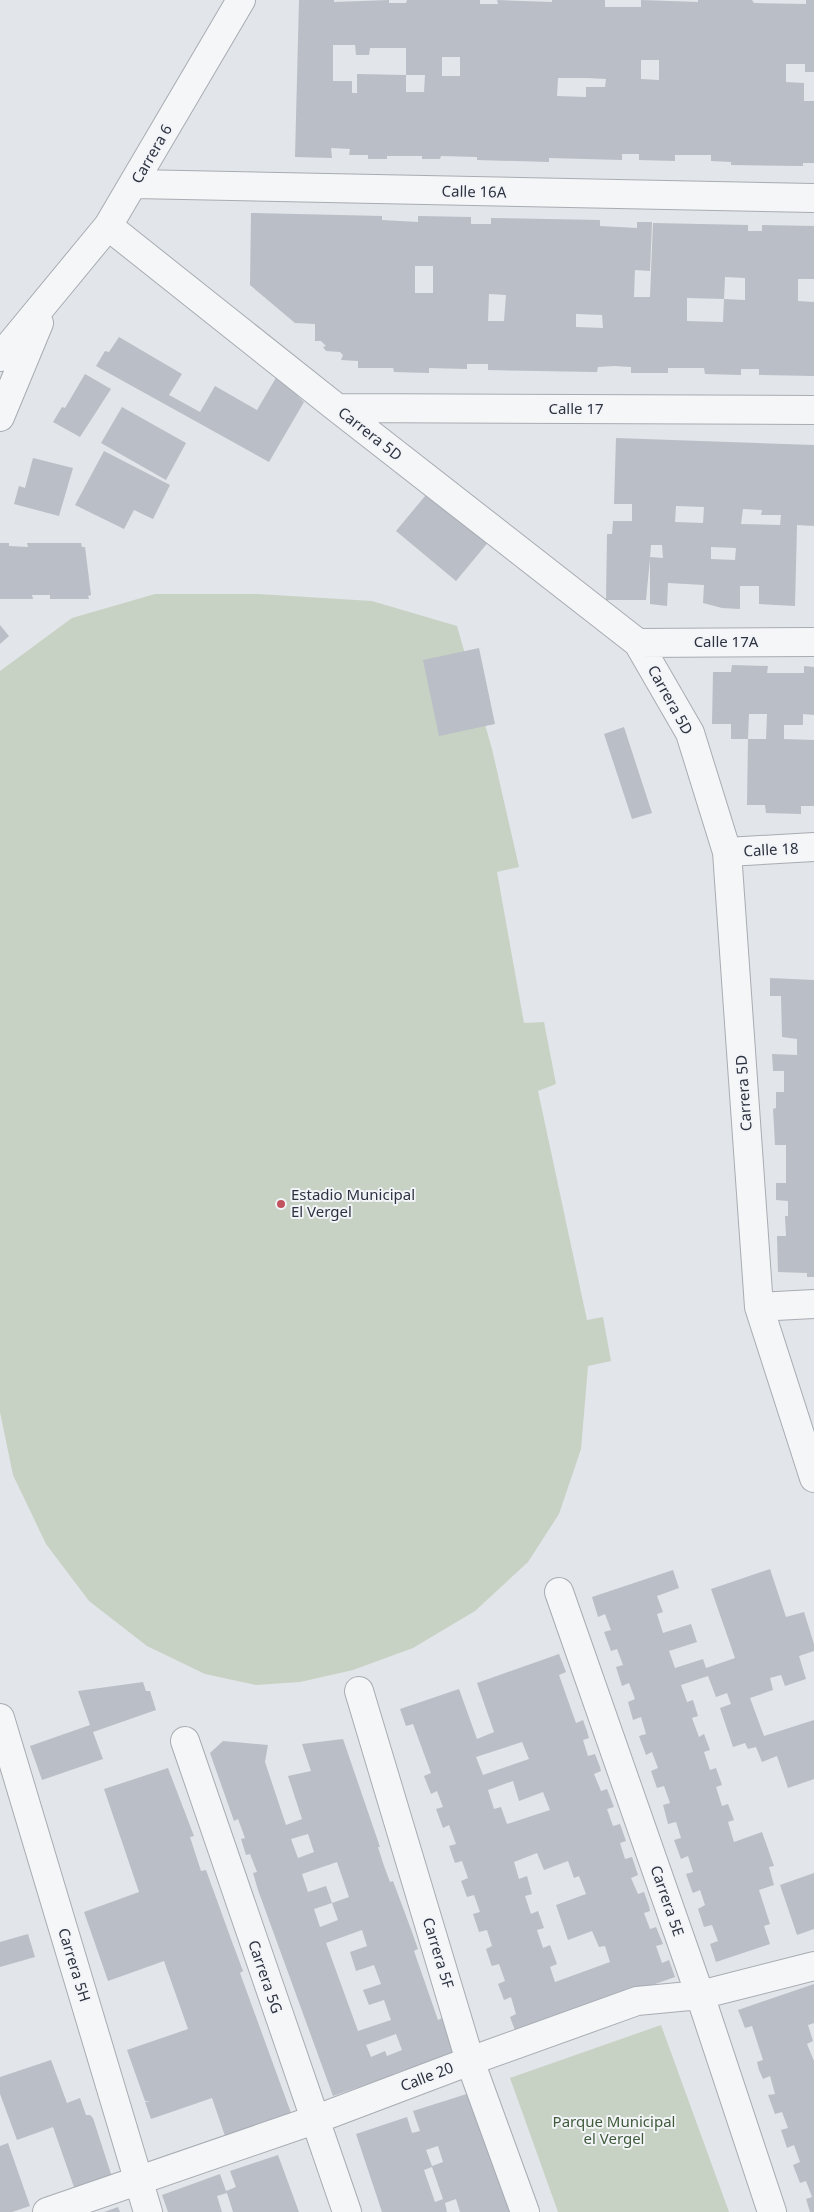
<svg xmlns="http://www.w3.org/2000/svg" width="814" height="2212" font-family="'Noto Sans',sans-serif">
<rect width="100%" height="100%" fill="#e2e5e9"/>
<path fill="#c7d2c4" d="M155,594H258L372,601L457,626L492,749L519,867L497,872L524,1023L544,1022L556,1084L538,1091L587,1320L603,1317L611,1361L588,1366L581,1449L559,1514L528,1562L475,1611L413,1648L353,1670L300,1682L256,1685L205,1674L147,1646L89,1601L46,1544L13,1475L0,1412V671L72,618Z
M661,2025L729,2212H558L510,2078Z"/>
<path fill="#babec6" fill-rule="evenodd" d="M299,0H334V2L389,0V3H406L407,0H480V4H498L497,0L552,2V0H605V7H641V0L698,2V0H752L754,3L806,4V0H814V72H805V64H786V82L804,83V101H814V163H803V166L731,165V162L711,161V155H675V161L639,160V154H622V160L549,158V162L477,160V157L441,156L440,159H422V156H387V159H368V155H349L350,149L331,148L332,158L295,157ZM333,45H355L356,55H369L370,48H406V75L357,74V93H352V81H333ZM442,57H460V76H442ZM641,60H659V80L641,79ZM406,75H425L424,92H406ZM558,78H587L606,79L605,87H586V97L557,96Z
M251,213L382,216V220L418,222V216L471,217V224H491V218L600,220V226L637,228V222H652L650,271L635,270L634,297H650L653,223L748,225V231H762V225L814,226V279H798V301L814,302V376L759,375V369H741V375L705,374L704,368H668V373H631V367L614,366L598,367L597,372H594L488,370V364H467V369L429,368V373L394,372L393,368H358V361L341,360L343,355L340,352L326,351L323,347L326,346L321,341H315V324L295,323L250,285ZM415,266H433V293H415ZM725,277L745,278V300L724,299L723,322L687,321V298L724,299ZM489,294L506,295L504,321H488ZM576,314L602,315L603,328L576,327Z
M119,337L182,374L169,395L200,412L215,386L257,410L277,376L304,402L269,462L96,366L105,351L109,352Z
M85,374L111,389L80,437L53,422L62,407L65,408Z
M122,407L186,443L166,480L101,443Z
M616,438L814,445V526L797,525L795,606L759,604V586H740V609L722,608L703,603L704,585L668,583L667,606L650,604V559L646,600H606L607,534H612L613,521H632V504H614ZM676,506L704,507L703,523L675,522ZM743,509L762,510L761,515H781L780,525L741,524ZM651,545H662L663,558L650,557ZM711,547L736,548L735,560L711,559Z
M104,451L170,485L153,519L134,510L124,529L75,505Z
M33,458L73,468L59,516L14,504L19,486L25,488Z
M430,490L490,540L456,581L396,531Z
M0,543H9V546L28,547L27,543H81L82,547H85L91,595L88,596L89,599H50V595H32L33,599H0Z
M0,625L9,636L0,644Z
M479,648L495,724L439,736L423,660Z
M732,665L768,666L767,673H804V666L814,667V715L803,714V725H784V739L814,740V806H801V814L766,813L765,805H747L748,739H731V724H712L713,672H731ZM749,714H767L766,739H748Z
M624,727L652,813L632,819L604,734Z
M770,978L814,980V1277H807V1273L778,1272L777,1236H786L785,1216H788V1201L776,1200V1183H786V1145H775L773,1109L776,1108V1092H784V1071H773L772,1054L797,1055V1039L782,1037L781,996H770Z
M770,1569L786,1617L804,1612L814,1644V1651L799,1656L806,1679L785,1686L781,1675L770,1678L773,1690L750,1698L764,1736L814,1720V1779L788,1788L777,1756L762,1762L756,1747L748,1749L745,1743L733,1747L720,1708L731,1704L727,1693L716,1697L708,1676L681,1685L687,1702L693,1700L698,1716L692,1718L699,1737L704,1734L710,1750L704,1752L710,1770L716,1768L722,1785L716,1787L722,1806L728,1804L734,1820L728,1822L734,1842L762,1832L774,1866L769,1867L774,1885L759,1890L770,1924L764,1926L770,1944L716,1962L710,1944L718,1941L712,1925L704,1927L698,1909L705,1905L700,1890L693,1893L692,1891L686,1874L693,1872L688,1856L681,1859L674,1840L681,1838L676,1822L668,1824L663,1805L670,1803L664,1786L657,1788L651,1771L658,1768L652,1752L646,1755L639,1736L646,1734L641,1717L633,1720L628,1702L635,1699L629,1683L622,1686L616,1667L623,1665L617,1649L611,1651L604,1632L611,1630L605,1614L598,1617L592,1597L673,1570L679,1588L657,1596L663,1612L657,1614L663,1633L691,1624L697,1642L669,1651L675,1668L703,1659L706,1668L735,1658L711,1589Z
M559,1654L566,1672L559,1675L576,1723L583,1720L587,1731L589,1738L583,1740L588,1756L595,1754L600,1767L601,1771L594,1774L601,1791L607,1789L614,1807L607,1809L613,1826L620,1824L626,1841L620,1843L625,1859L632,1857L638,1875L631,1878L638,1894L644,1892L649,1906L650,1911L644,1913L650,1929L656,1927L663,1944L656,1946L662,1963L669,1960L675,1977L516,2033L510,2017L516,2014L511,1997L504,2000L498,1984L505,1981L499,1964L492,1966L491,1964L486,1949L492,1946L487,1930L479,1932L473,1914L480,1912L474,1895L467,1897L461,1881L468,1878L462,1861L455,1863L449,1846L456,1844L449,1825L443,1828L436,1809L443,1807L437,1791L431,1794L424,1776L431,1773L413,1724L406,1726L400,1709L459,1689L477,1739L494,1732L477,1683ZM522,1742L529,1759L483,1775L476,1757ZM513,1781L519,1801L543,1792L550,1810L507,1824L501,1807L494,1809L488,1790ZM537,1853L544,1870L568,1861L574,1878L579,1876L586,1894L556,1905L568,1940L592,1931L599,1947L605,1946L610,1962L555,1982L550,1967L557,1964L550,1945L543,1948L537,1930L544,1928L538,1911L531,1914L525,1896L532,1894L527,1876L519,1879L514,1862Z
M143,1682L146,1691H150L156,1710L93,1732L103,1759L42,1780L30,1746L90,1725L78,1691Z
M343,1739L380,1847H378L384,1866L390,1882L393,1881L412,1932L418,1949L414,1951L438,2020L442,2018L454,2053L393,2074L395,2077L379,2083V2080L333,2096L258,1890L253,1873L257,1872L250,1854L246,1855L241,1839L245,1838L238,1819L234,1821L210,1753L223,1741L268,1745L265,1762L286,1825L302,1819L288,1776L311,1771L302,1744ZM308,1834L314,1852L298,1858L291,1839ZM337,1862L349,1897L332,1903L338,1920L320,1927L314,1909L332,1903L326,1886L308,1892L302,1874ZM362,1930L367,1946L350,1952L356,1971L374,1965L381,1984L363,1990L369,2005L384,2000L391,2020L358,2031L326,1943ZM396,2034L402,2050L387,2056L385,2051L371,2057L366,2045Z
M168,1768L194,1836L190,1837L201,1871L206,1870L231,1939L243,1971L240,1973L291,2113L225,2136L212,2098L151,2119L145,2102L150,2101H145L127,2050L188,2029L164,1961L108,1981L84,1912L139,1892L104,1789Z
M814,1873V1929L797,1935L780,1885Z
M28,1934L35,1957L0,1967V1942Z
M814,1984V2023L808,2025L813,2041L807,2044L814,2061V2212H810L806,2199L812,2197L806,2181L800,2183L793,2165L800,2162L794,2145L787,2148L781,2130L788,2128L782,2112L775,2114L768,2095L775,2094L770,2076L763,2079L759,2070L757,2062L763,2060L752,2026L745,2028L738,2010Z
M51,2060L67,2103L80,2098L86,2115H90L93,2118L112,2177L75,2190L53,2127L17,2140L0,2094V2077Z
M473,2092L512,2212H460L456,2199L445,2203L447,2212H382L356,2134L407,2117L412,2133L420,2131L413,2111ZM438,2146L443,2162L432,2166L426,2150ZM432,2167L443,2199L435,2202L424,2170Z
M8,2143L30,2206L12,2212H0V2146Z
M278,2155L299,2212H233L227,2193L217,2196L222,2212H168L162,2195L220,2174L226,2191L236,2187L230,2171Z
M118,2207L120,2212H104Z"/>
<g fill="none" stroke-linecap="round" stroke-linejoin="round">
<g stroke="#a8acb3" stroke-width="30">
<path id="street" d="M135,184L814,198
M108,226L337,408L638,643L690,733L727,852L759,1307L814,1478
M0,357L108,226L241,0
M337,408L814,410
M0,417L39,323
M638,643L814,642
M727,852L814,847
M759,1307L814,1304
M559,1592L700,1995L772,2212
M359,1691L470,2061L525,2212
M0,1718L148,2212
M185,1741L347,2212
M47,2212L314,2120L470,2061L637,2001L700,1995L814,1966"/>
</g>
<use href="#street" stroke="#f5f6f8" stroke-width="28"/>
</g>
<circle fill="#c2545f" stroke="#f2f4f7" stroke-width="2" cx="281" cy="1204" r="5"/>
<g text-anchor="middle" stroke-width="4" stroke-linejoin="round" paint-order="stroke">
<g font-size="15" fill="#2c3240" stroke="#f2f4f7">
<text transform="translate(152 154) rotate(-60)" y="5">Carrera 6</text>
<text transform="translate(474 192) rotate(1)" y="5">Calle 16A</text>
<text x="576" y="414">Calle 17</text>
<text transform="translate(370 434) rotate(38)" y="5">Carrera 5D</text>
<text x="726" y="647">Calle 17A</text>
<text transform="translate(670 700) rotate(61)" y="5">Carrera 5D</text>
<text transform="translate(771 850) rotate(-3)" y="5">Calle 18</text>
<text transform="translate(744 1093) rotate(-94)" y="5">Carrera 5D</text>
<text transform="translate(667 1901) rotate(71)" y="5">Carrera 5E</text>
<text transform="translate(438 1953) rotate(73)" y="5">Carrera 5F</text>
<text transform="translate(74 1965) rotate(73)" y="5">Carrera 5H</text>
<text transform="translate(265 1977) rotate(71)" y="5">Carrera 5G</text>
<text transform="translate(427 2077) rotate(-21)" y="5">Calle 20</text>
</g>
<g font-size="15" fill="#2c3240" stroke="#f2f4f7" text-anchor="start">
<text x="291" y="1200">Estadio Municipal<tspan x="291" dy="17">El Vergel</tspan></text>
</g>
<g font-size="15" fill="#3f5a3a" stroke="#f2f4f7">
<text x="614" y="2127">Parque Municipal<tspan x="614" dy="17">el Vergel</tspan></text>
</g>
</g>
</svg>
